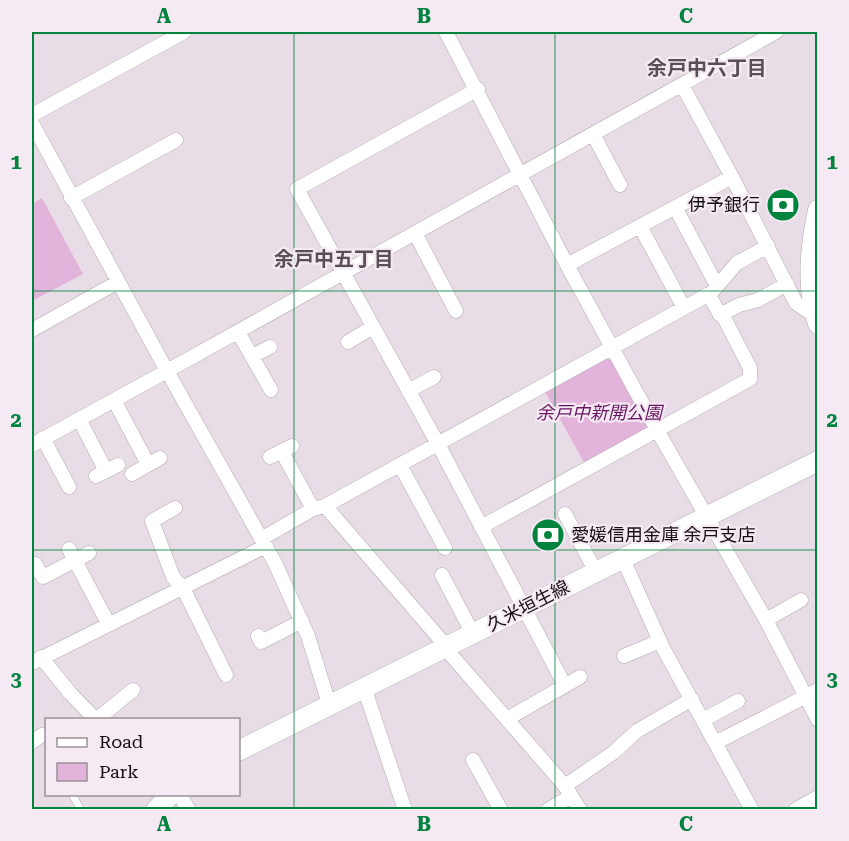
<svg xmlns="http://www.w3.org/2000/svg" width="849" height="841" font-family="'Roboto Serif','Noto Sans JP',serif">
<rect width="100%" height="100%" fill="#e8dce6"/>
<path fill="#e2b4dc" d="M42,198L83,274L32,301V204Z
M603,359H611L649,425V431L586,466L545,392Z"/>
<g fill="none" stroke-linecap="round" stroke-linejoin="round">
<g stroke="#b4a9b2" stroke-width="8">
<path id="service" d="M72,794L81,810"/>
</g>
<g stroke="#b4a9b2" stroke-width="15">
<path id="minor" d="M446,32L567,265L657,430L766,620L818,720
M682,85L732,177L796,303L815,316
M478,89L297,189L438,444L565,686
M32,115L184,32
M32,123L167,371L275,563L308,636L329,704
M593,134L620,185
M71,198L176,140
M675,207L717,286
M640,226L684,308
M415,233L456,311
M567,265L732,177
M709,295L720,315L739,305L758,300L787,284
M32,330L118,282
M238,332L271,390
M348,342L373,327
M252,356L270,347
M408,391L434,377
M114,400L148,464
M79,419L106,471
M43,438L69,487
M32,445L167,371L776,32
M282,452L313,509
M270,457L292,446
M400,465L445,548
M132,474L160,458
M96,476L118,465
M325,506L447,647
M175,508L152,521L173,577L183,588L226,675
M565,514L596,572
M481,527L750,379V368L722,314
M261,539L313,509L325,506L711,293L737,263L768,246
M69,549L108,623
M623,559L663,648L752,810
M35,564L43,577L89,553
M442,575L473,634
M766,620L801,600
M258,636L261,642L302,621
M445,648L565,786L580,810
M624,656L660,641
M41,657L70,693L96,720
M32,663L266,546
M364,687L405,810
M507,719L580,677
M96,720L133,690
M703,720L738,701
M32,742L42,735
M715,743L818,690
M473,760L501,810
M565,786L614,752L637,731L692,699
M179,794L189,810
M548,810L571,796
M795,810L818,797"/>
</g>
<g stroke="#b4a9b2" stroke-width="21">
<path id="secondary" d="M818,210C810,248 806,287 818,324
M238,751L818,461
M156,810L171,794"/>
</g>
<use href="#service" stroke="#fff" stroke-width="7"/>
<use href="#minor" stroke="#fff" stroke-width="14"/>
<use href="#secondary" stroke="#fff" stroke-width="20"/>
</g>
<path fill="none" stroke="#00833d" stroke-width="1.5" stroke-opacity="0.55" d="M294,32V810M555,32V810M32,291H818M32,550H818"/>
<defs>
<g id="bank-disc" transform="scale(1.725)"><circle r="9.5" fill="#00833d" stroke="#f5e9f3"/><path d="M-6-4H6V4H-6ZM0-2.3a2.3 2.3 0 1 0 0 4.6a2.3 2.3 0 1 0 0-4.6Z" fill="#fff"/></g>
</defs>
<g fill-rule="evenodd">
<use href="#bank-disc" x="783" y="205"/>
<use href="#bank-disc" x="548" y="535"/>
</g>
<g text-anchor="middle" stroke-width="4.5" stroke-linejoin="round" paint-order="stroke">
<g font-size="18" fill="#120e12" stroke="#f5e9f3" text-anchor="end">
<text x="760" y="211">伊予銀行</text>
<text x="571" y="541" text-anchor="start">愛媛信用金庫 余戸支店</text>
</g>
<g font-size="18" font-style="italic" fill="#671762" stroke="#f5e9f3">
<text x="599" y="419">余戸中新開公園</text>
</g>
<g font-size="18" fill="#120e12" stroke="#f5e9f3">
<text transform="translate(528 606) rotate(-27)" y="6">久米垣生線</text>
</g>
<g font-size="20" font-weight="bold" fill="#594f58" stroke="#f5e9f3">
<text x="707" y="75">余戸中六丁目</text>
<text x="334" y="266">余戸中五丁目</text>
</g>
</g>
<rect width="849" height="841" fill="none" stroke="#f5e9f3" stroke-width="66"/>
<rect x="45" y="718" width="195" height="78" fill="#f5e9f3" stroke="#9a9199" stroke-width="1.5"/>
<rect x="57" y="738" width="30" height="9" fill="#ffffff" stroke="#9a9199" stroke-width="1.5"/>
<text x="99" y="748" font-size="18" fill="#120e12">Road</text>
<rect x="57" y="763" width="30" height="18" fill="#e2b4dc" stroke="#9a9199" stroke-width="1.5"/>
<text x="99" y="778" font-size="18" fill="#120e12">Park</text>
<rect x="33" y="33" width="783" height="775" fill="none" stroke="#00833d" stroke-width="2"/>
<g font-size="20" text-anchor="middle" font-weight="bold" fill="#00833d">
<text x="164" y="23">A</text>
<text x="424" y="23">B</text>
<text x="686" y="23">C</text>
<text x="16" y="169">1</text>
<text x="832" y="169">1</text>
<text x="16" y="427">2</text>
<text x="832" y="427">2</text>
<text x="16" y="686">3</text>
<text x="832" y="686">3</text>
<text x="164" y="831">A</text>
<text x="424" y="831">B</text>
<text x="686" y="831">C</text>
</g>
</svg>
